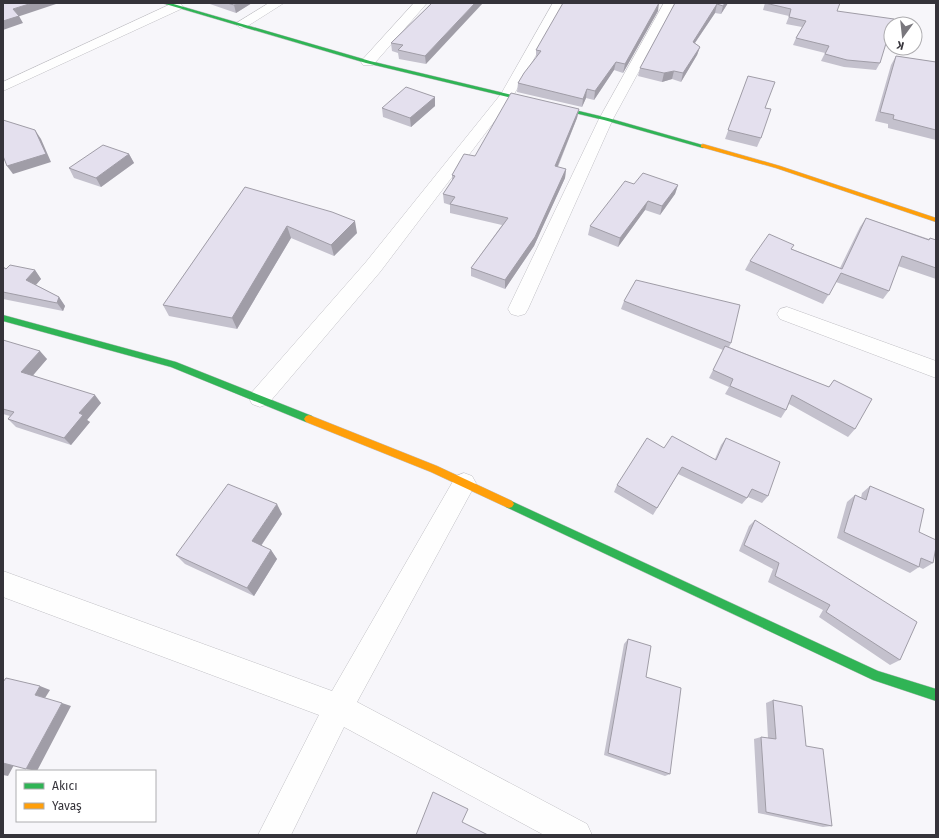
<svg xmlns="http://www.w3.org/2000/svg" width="939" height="838" font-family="'Fira Sans',sans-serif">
<rect width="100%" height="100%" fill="#f7f6fa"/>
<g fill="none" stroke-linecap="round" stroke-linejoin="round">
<g stroke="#c1c0c5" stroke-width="1">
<path id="street" d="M173,3H180L183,6L181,9L3,91V82Z
M269,3H284L246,27L241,28L235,24Z
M414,3H427L373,65H363L361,62L363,59Z
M553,3H565L512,98L380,272L268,404L260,407L252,404L249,398L252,392L366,262L501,94Z
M664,3H676L613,119L528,309L525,314L518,316L511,314L508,309L599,119Z
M787,307L936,361V378L780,319L777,314L780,309Z
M464,473L472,476L476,483L357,702L587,824L592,835H544L344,727L291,835H258L319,715L3,597V571L332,691L456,476Z"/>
</g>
<g stroke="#c1c0c5" stroke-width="1">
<path id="fast" d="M162,3H170L370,61L608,118L706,146L703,148L604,120L366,63Z
M3,315L176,362L312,416L314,419L312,422H306L171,367L3,321Z
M509,500L878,671L936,689V701L873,680L506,507L504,504L506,501Z"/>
</g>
<g stroke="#c1c0c5" stroke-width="1">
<path id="slow" d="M703,144L780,166L936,218V222L776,168L701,147V145Z
M309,415L437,466L512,501L514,504L512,507L509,508L506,507L431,472L306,422L304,419L306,416Z"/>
</g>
<use href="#street" fill="#fefefe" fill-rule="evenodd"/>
<use href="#fast" fill="#30b455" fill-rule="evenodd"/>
<use href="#slow" fill="#ff9f0a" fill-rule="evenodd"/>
</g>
<path fill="#c4c1cd" d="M207,3H252L236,13Z
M432,3L426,64L399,59L398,53L392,51L391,43Z
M675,3H728L721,14L715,13L695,43L700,47L697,55L681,82L672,79L662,82L638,76L640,68Z
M765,3L837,11L880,63L876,70L844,67L821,61L825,53L793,45L796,38L802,27L786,24L789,16L763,10Z
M658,11L623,73L614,70L594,100L586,98L582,107L517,92L518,83L536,58V50Z
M896,56L936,62V140L888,128V124L875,121L891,65Z
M748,76L765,108L761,138L757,147L725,139Z
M435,97V106L411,127L383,117L382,108Z
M579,109L577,118L558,167L566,169L565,178L534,246L505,289L471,276V268L502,225L450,213V205L444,203L443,194L452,181V175L475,156Z
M129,154L134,163L101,187L74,178L69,168Z
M634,184L678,185L675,194L660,215L645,210L618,247L588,235L590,226Z
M245,187L357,233L334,256L291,238L237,329L169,316L163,305Z
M866,218L929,239L930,238L936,240V279L898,266L889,291L883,299L836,282L823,304L745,270L750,261L792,249L840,268L860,227Z
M3,267L6,269L35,270L41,279L36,285L59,297L65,306L63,311L3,299Z
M624,301L731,343L729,347L829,387L834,380L855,429L848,437L789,404L786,410L781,418L725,394L729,387L709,378L723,350L621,309Z
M3,340L47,359L33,375L101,403L87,420L90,422L71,445L16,427L8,419L10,416L3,414Z
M726,438L768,496L762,503L748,497L742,504L678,474L653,515L614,492L617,485L664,448L715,459L721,445Z
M870,486L919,532L933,563L923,569L919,567L910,573L837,538L847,502L855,495L861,498L862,493Z
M282,514L261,546L271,550L277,559L254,596L185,564L176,555Z
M755,520L900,660L890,665L819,617L823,610L768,582L773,569L739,551L749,526Z
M628,639L670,774L665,776L604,755L624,644Z
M773,700L806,746L832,826L823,827L758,813L754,739L761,737L768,738L766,703Z"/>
<path fill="#a09da7" d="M32,3H59L17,17L19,16L23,23L3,30V21L13,9Z
M238,3H252L236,13L234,5Z
M475,3H483L426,64L425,56Z
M659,3L658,11L623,73L625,64Z
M725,3H728L721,14L723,6Z
M717,4L715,13L690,50L693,42Z
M700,47L697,55L681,82L683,73Z
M616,62L614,70L594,100L595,91Z
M674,71L672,79L662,82L664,73Z
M587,89L586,98L582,107L583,99Z
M435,97V106L411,127L410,118Z
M579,109L577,118L554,175L555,166Z
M35,130L41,139L51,162L13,174L7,166Z
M129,154L134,163L101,187L96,178Z
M566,169L565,178L534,246L505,289V280Z
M678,185L675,194L660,215L662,206Z
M648,201L645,210L618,247L620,238Z
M355,221L357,233L334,256L331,245Z
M287,226L291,238L237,329L232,318Z
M35,270L41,279L33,288L26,280Z
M59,297L65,306L63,311L57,303Z
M40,351L47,359L29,380L21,372Z
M95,395L101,403L87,420L90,422L71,445L64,438L79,413Z
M277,504L282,514L258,550L252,541Z
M271,550L277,559L254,596L247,588Z
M40,686L50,690L45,698L35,695Z
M62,703L71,706L37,771L26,769Z
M3,763L14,765L8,776L3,775Z"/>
<path fill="#e4e0ee" stroke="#a09da7" d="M3,3H32L13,9L19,16L3,21Z
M227,3H238L234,5Z
M432,3H475L425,56L398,50L403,45L391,43Z
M563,3H659L625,64L616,62L595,91L587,89L583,99L518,83L524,73L541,51L536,50Z
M675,3H725L723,6L717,4L693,42L700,47L683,73L674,71L664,73L640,68Z
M765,3H840L837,11L894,19L892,24H891V27L880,63L847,60L825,54L829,46L796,38L806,21L789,17L791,9Z
M896,56L936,62V130L893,119L894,115L880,112Z
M748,76L775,82L765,108L771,109L761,138L728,130Z
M406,87L435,97L410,118L382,108Z
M511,93L579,109L555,166L566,169L535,237L505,280L471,268L508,218L450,204L455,197L443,194L455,176L452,175L464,154L475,156Z
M3,120L35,130L46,154L7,166L3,156Z
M103,145L129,154L96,178L69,168Z
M643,173L678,185L662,206L648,201L620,238L590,226L625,181L634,184Z
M245,187L332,212L355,221L331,245L287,226L232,318L163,305Z
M866,218L929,240L930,238L936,240V268L902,256L889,291L841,273L829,295L750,261L769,234L794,245L791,249L842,269Z
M10,265L35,270L26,280L59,297L57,303L3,292V267L6,269Z
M636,280L740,305L731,343L624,301Z
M3,340L40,351L21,372L95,395L79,413L83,415L64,438L8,419L14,412L3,409Z
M725,346L829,387L834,380L872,399L855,429L792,395L786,410L730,386L733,379L713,370Z
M672,436L716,460L726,438L780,462L768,496L752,489L747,498L682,467L657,508L617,485L647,438L664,448Z
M228,484L277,504L252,541L271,550L247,588L176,555Z
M870,486L924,509L919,532L936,540V547L933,563L921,558L919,567L844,532L855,495L866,500Z
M755,520L917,622L900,660L826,612L830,605L775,576L779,563L744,545Z
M628,639L651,646L646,677L681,688L670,774L608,753Z
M6,678L40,686L35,695L62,703L26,769L3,763V682Z
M773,700L802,706L806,746L823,749L832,826L766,812L761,737L776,739Z
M433,792L468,809L462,822L488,835H416Z"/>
<rect width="939" height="838" fill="none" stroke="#35333a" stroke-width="8"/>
<rect x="16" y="770" width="140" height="52" fill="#ffffff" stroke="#aeadb0"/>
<rect x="24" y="783" width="20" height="6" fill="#30b455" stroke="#aeadb0"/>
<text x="52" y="790" font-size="12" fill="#35333a">Akıcı</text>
<rect x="24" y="803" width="20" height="6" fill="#ff9f0a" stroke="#aeadb0"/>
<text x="52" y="810" font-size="12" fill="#35333a">Yavaş</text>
<g transform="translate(903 36) rotate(195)"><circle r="19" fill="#ffffff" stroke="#aeadb0"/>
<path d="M0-3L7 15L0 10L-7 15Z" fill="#79777d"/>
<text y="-6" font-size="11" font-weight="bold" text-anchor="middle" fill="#35333a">K</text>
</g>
</svg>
